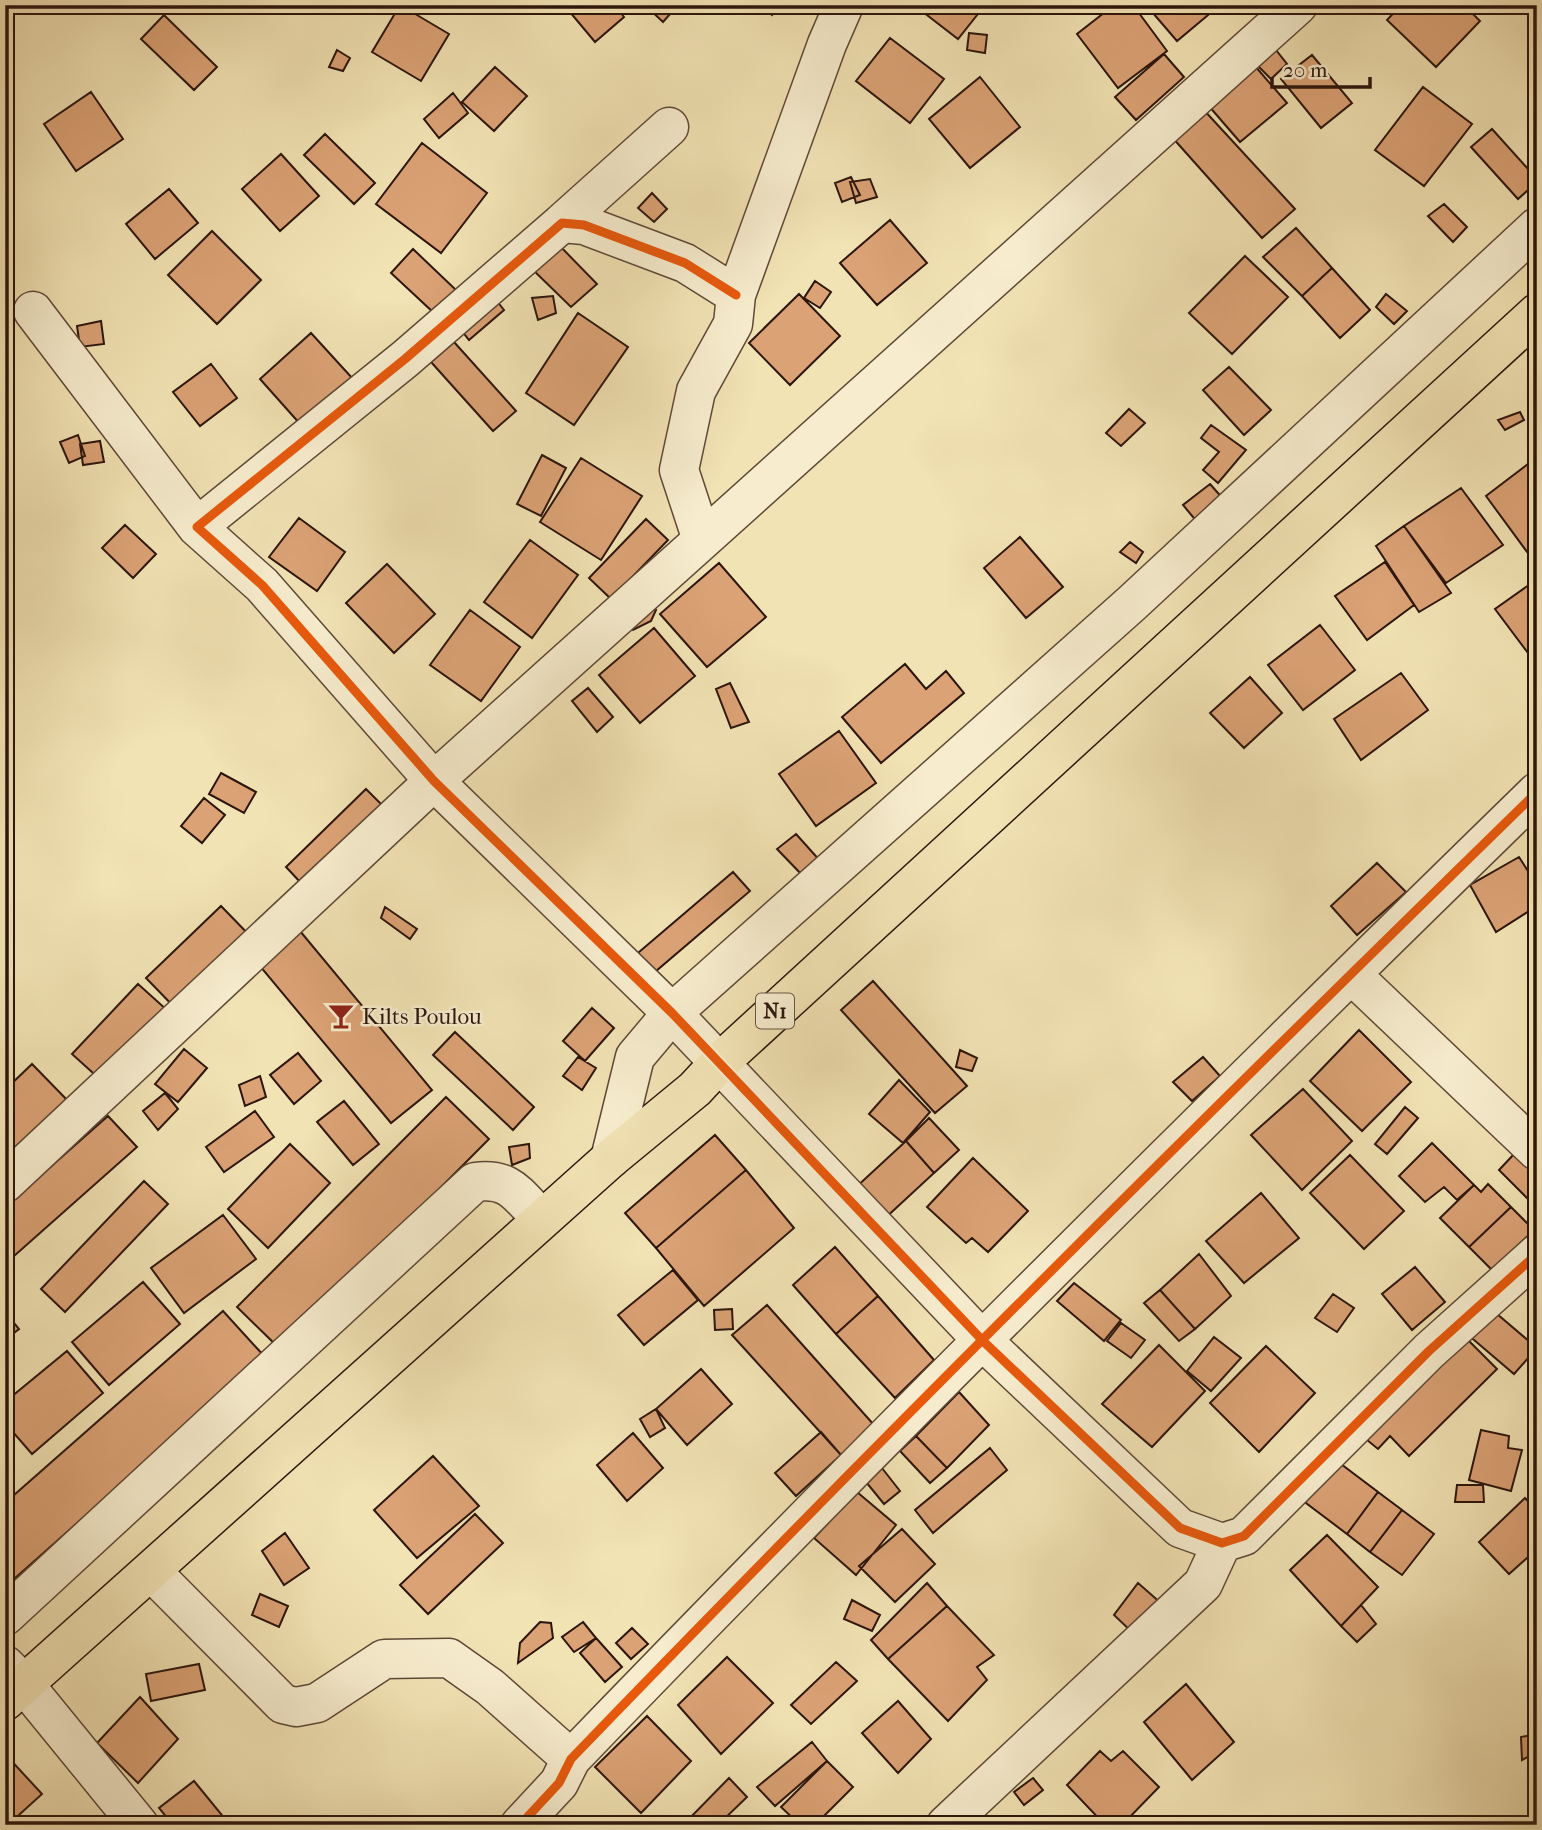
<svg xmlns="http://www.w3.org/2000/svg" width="1542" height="1830" font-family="'IM FELL French Canon',serif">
<rect width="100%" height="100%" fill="#f2e3b4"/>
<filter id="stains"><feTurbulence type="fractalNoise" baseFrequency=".00286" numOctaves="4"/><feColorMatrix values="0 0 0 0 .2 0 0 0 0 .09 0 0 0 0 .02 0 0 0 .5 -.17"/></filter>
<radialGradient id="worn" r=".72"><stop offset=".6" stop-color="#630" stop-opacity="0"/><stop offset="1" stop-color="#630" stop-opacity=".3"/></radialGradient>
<path fill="#dba275" stroke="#2c150d" stroke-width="2" d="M400,5L449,34L421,81L372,52Z
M564,5H615L624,17L595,42Z
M645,5H678L663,22Z
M761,5H780L772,15Z
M914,5H985L958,39Z
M1114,5H1133L1167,51L1118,88L1077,34Z
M1146,5H1220L1177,41Z
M1401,5H1464L1480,21L1436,67L1387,20Z
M164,15L217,67L194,90L141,39Z
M969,33L987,35L985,53L967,50Z
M890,38L944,79L910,123L856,81Z
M1272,45L1287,64L1271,79L1255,63Z
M337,50L350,58L343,71L329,67Z
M1164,54L1184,77L1136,120L1115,97Z
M1312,55L1352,103L1321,128L1281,79Z
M1255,66L1287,103L1240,142L1208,105Z
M495,67L527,96L494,131L462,102Z
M980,77L1020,127L970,168L929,119Z
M1423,87L1472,124L1424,186L1375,150Z
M91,92L123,139L76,171L44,124Z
M453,93L468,113L439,138L424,119Z
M1202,108L1295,209L1262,238L1171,136Z
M1492,129L1537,179V182L1518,199L1471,147Z
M325,134L375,183L354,204L304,155Z
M422,143L487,193L441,253L376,204Z
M281,154L319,196L280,231L242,189Z
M851,177L860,195L842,202L835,183Z
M870,179L877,197L856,203L850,182Z
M169,189L198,223L155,259L126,224Z
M652,193L667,209L654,222L638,208Z
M1444,204L1467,227L1453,242L1428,216Z
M890,220L927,263L877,305L840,263Z
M1296,228L1332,268L1302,296L1263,257Z
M212,231L261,280L217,324L168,275Z
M556,242L597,284L571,307L530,267Z
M413,249L456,290L434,313L391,273Z
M1245,256L1288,297L1232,354L1189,313Z
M1332,268L1370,310L1340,338L1302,296Z
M815,281L831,292L820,308L804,298Z
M489,291L504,310L469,340L454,321Z
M799,294L840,336L790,385L749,343Z
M1386,294L1407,311L1394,324L1376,307Z
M553,296L556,313L538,320L532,298Z
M578,313L628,347L574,425L526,393Z
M101,321L104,344L80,347L77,326Z
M311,333L353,379L301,425L260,379Z
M454,342L516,411L493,431L431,362Z
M211,364L237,398L200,426L173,392Z
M1229,367L1271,410L1244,435L1203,390Z
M1129,409L1145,423L1121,446L1106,433Z
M1520,412L1524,420L1505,430L1498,420Z
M1211,425L1246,450L1218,483L1203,470L1219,452L1201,438Z
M78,435L85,456L69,463L60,442Z
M100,441L104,462L83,465L80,444Z
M542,455L566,468L541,516L517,504Z
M1537,457V556L1533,560L1486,496Z
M581,458L642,496L601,560L540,522Z
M1210,484L1225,501L1198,523L1183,505Z
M1461,488L1503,545L1446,583L1404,526Z
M299,518L345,552L317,591L269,557Z
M646,519L668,540L611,599L589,578Z
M125,525L156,554L133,578L102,548Z
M1404,526L1451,593L1419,612L1376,546Z
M1020,537L1063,587L1026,618L984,568Z
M530,540L578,575L532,638L484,602Z
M1130,542L1143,552L1136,563L1120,552Z
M1385,562L1414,605L1367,640L1335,596Z
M719,563L766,617L707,667L660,614Z
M387,564L435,614L394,653L346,603Z
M1533,582L1537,587V665L1495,609Z
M639,602L656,610L651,621L633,630L625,627Z
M470,610L520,647L481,701L430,665Z
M1320,625L1355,670L1303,710L1268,665Z
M654,628L695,676L640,723L599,675Z
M905,664L926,689L946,671L964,693L881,763L842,717Z
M1401,673L1428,710L1361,760L1334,719Z
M1250,677L1282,713L1244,748L1210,713Z
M730,683L749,722L731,728L716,689Z
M588,688L613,717L597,732L572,701Z
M839,731L876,783L816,826L779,774Z
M221,773L256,792L244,813L209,794Z
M366,789L382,805L302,884L286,867Z
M204,798L225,815L202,843L181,826Z
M796,834L822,863L805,878L777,849Z
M1519,857L1537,885V906L1496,932L1470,885Z
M1377,863L1406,892L1357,935L1331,906Z
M733,872L750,891L649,977L632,958Z
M221,906L256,942L181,1014L146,978Z
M385,907L417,929L410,939L381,918Z
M300,931L432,1090L391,1123L259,965Z
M873,981L967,1086L935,1113L841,1010Z
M138,984L168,1011L103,1082L72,1054Z
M592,1008L614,1028L585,1061L563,1041Z
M1359,1030L1411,1082L1362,1131L1310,1081Z
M455,1032L534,1107L513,1130L433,1055Z
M184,1049L207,1068L178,1102L155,1084Z
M960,1050L977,1058L972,1071L956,1067Z
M298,1053L321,1081L294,1104L270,1075Z
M578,1057L596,1068L582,1090L563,1076Z
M1203,1057L1220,1076L1192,1101L1173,1082Z
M32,1064L71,1104L5,1167V1090Z
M260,1076L266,1097L245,1106L239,1085Z
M899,1080L930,1112L903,1143L869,1114Z
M1303,1089L1352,1141L1302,1190L1251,1135Z
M165,1093L178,1109L158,1130L143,1111Z
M446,1097L489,1139L280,1349L237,1307Z
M344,1101L379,1144L353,1165L317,1122Z
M1405,1107L1418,1118L1387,1154L1375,1144Z
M255,1111L274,1137L224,1172L206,1147Z
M108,1116L137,1147L5,1264V1207Z
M929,1118L959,1150L934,1173L906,1141Z
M715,1135L746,1170L656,1248L625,1213Z
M906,1141L934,1173L882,1221L854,1189Z
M1432,1143L1474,1185L1457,1200L1444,1187L1425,1202L1399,1176Z
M290,1144L330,1183L268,1248L228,1209Z
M529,1144L530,1158L512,1165L509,1147Z
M1515,1153L1537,1176V1208L1499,1170Z
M1350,1155L1404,1211L1364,1249L1310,1193Z
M973,1158L1028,1211L988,1252L972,1238L966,1243L927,1207Z
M746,1170L794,1228L704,1306L656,1248Z
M144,1181L168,1204L65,1312L41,1289Z
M1488,1184L1511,1207L1469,1247L1440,1218L1474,1185L1481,1192Z
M1261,1193L1299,1238L1244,1283L1206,1241Z
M1511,1207L1534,1230L1492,1270L1469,1247Z
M223,1215L256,1259L184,1313L151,1268Z
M835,1247L878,1296L836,1334L793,1285Z
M1199,1254L1231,1296L1195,1329L1160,1290Z
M1415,1267L1445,1302L1412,1330L1382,1294Z
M673,1270L698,1300L644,1345L618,1315Z
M143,1282L180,1324L109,1385L72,1342Z
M1074,1283L1121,1320L1104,1341L1057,1301Z
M1160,1290L1195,1329L1179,1341L1144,1303Z
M1333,1294L1354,1308L1337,1332L1315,1318Z
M878,1296L934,1360L895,1398L836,1334Z
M767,1305L874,1425L841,1455L732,1335Z
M1490,1308L1537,1348L1514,1374L1467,1334Z
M732,1309L733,1329L715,1330L714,1310Z
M223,1311L265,1357L14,1579L5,1569V1503Z
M6,1313L19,1329L5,1340V1314Z
M1121,1323L1145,1340L1131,1358L1107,1341Z
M1464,1336L1497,1369L1409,1456L1390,1436L1378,1449L1361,1435Z
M1214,1337L1241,1358L1211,1391L1187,1371Z
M1159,1345L1205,1391L1152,1447L1102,1404Z
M1266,1346L1315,1393L1259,1452L1210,1403Z
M67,1351L103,1393L32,1454L5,1423V1402Z
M701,1369L732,1404L687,1445L656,1409Z
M959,1392L989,1425L947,1468L916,1436Z
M656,1409L665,1428L650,1437L640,1419Z
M1481,1430L1509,1436L1508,1448L1522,1450L1511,1491L1469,1480Z
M821,1432L841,1455L796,1496L775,1473Z
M633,1433L663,1468L627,1501L597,1465Z
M916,1436L947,1468L930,1483L900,1451Z
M990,1448L1007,1470L933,1533L915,1510Z
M433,1456L479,1506L417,1558L374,1510Z
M1333,1458L1378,1492L1347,1534L1302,1500Z
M878,1463L900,1491L884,1504L862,1477Z
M1457,1485H1483L1484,1502H1455Z
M857,1492L896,1525L856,1575L814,1538Z
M1378,1492L1402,1510L1370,1552L1347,1534Z
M1525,1498L1537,1511V1549L1509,1574L1479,1542Z
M1402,1510L1434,1534L1402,1575L1370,1552Z
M475,1514L503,1543L428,1614L400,1585Z
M902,1529L935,1564L895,1602L859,1566Z
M285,1533L309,1568L284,1585L262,1551Z
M1327,1535L1378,1587L1341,1626L1290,1570Z
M927,1583L947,1606L888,1659L871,1640Z
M1138,1583L1162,1604L1135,1635L1114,1615Z
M260,1594L288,1606L279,1627L252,1615Z
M852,1600L880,1615L872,1631L844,1619Z
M1361,1605L1376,1624L1357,1642L1341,1626Z
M947,1606L994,1655L977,1667L987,1680L948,1721L888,1659Z
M540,1622L551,1623L553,1638L518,1663L520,1643Z
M583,1622L596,1638L574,1652L562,1637Z
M632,1628L648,1644L631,1659L616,1643Z
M596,1638L622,1667L605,1682L580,1653Z
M727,1657L773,1703L721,1754L678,1705Z
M836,1662L857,1681L811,1724L791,1705Z
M199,1664L205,1690L151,1701L146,1674Z
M1186,1684L1234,1742L1192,1780L1144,1722Z
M140,1697L178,1739L138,1783L97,1743Z
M898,1701L931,1739L898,1773L862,1733Z
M647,1716L691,1761L641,1813L595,1767Z
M1537,1734V1752L1522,1760L1521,1737Z
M812,1742L827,1761L775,1806L757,1787Z
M1100,1751L1111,1761L1123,1751L1159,1787L1122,1825H1105L1067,1785Z
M6,1755L42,1794L8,1825H5Z
M827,1761L853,1787L819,1821L814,1817L804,1825H800L781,1807Z
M729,1778L747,1797L718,1825H683Z
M1033,1778L1043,1790L1024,1805L1014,1792Z
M194,1781L230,1825H173L159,1808Z"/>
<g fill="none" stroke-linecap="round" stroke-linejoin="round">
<g stroke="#5e4837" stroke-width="41">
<path id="minor" d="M562,223L669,127
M736,295L685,263L584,225L562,223L405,359L197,527L262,585L434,781L672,1013L983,1341L1180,1528L1222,1543L1244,1536L1429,1351L1537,1254
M33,311L197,527
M702,540L679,470L696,391L733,324L736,295L827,44L844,5
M1351,974L1537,1151
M610,1159L635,1057L672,1013L1131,604L1537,227
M5,1183L434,781L1298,5
M151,1571L283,1704L296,1707L317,1703L384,1659L449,1658L490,1687L571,1759
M5,1616L475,1182C511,1177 518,1196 542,1219
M5,1665L24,1684L139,1825
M520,1825L559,1783L571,1759C887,1431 1211,1110 1537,792
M946,1825L1203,1584L1222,1543"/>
</g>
<g stroke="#2c150d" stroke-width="41">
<path id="highway" d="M5,1701L610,1159L695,1089L719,1063L1537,313"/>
</g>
<use href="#minor" stroke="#f7edce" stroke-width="38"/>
<use href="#highway" stroke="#f2e3b4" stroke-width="38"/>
<g stroke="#f7edce" stroke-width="13">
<path id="cycleway" d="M736,295L685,263L584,225L562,223L405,359L197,527L262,585L434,781L672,1013L983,1341L1180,1528L1222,1543L1244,1536L1429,1351L1537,1254
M520,1825L559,1783L571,1759C887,1431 1211,1110 1537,792"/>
</g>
<use href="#cycleway" stroke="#e8590c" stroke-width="9"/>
</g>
<defs>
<g id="bar-bare" transform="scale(2.1)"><path d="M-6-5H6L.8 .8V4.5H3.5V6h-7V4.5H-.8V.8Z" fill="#8f2418" stroke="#f7edce" stroke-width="2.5" paint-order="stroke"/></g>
</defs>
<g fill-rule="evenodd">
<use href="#bar-bare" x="341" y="1016"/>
</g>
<g text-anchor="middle" stroke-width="5" stroke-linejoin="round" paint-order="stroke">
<rect fill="#f7edce" stroke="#695647" stroke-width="2" x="756" y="993.5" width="38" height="35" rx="5"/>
<g font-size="21" font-weight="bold" fill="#2c150d">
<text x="775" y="1018">N1</text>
</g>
<g font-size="23" fill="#2c150d" stroke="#f7edce" text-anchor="start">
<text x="362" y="1024">Kilts Poulou</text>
</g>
</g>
<rect width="1542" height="1830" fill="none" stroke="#f2e3b4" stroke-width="28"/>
<rect x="7" y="7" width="1528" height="1816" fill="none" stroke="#2c150d" stroke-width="3.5"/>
<rect x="14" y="14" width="1514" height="1802" fill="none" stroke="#2c150d" stroke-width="2"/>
<path d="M1272 77v10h98v-10" fill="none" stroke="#2c150d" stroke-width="3.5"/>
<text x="1283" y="77" font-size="21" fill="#2c150d" stroke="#f7edce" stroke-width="5" paint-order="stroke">20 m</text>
<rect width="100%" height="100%" filter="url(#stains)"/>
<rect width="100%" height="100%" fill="url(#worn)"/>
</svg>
